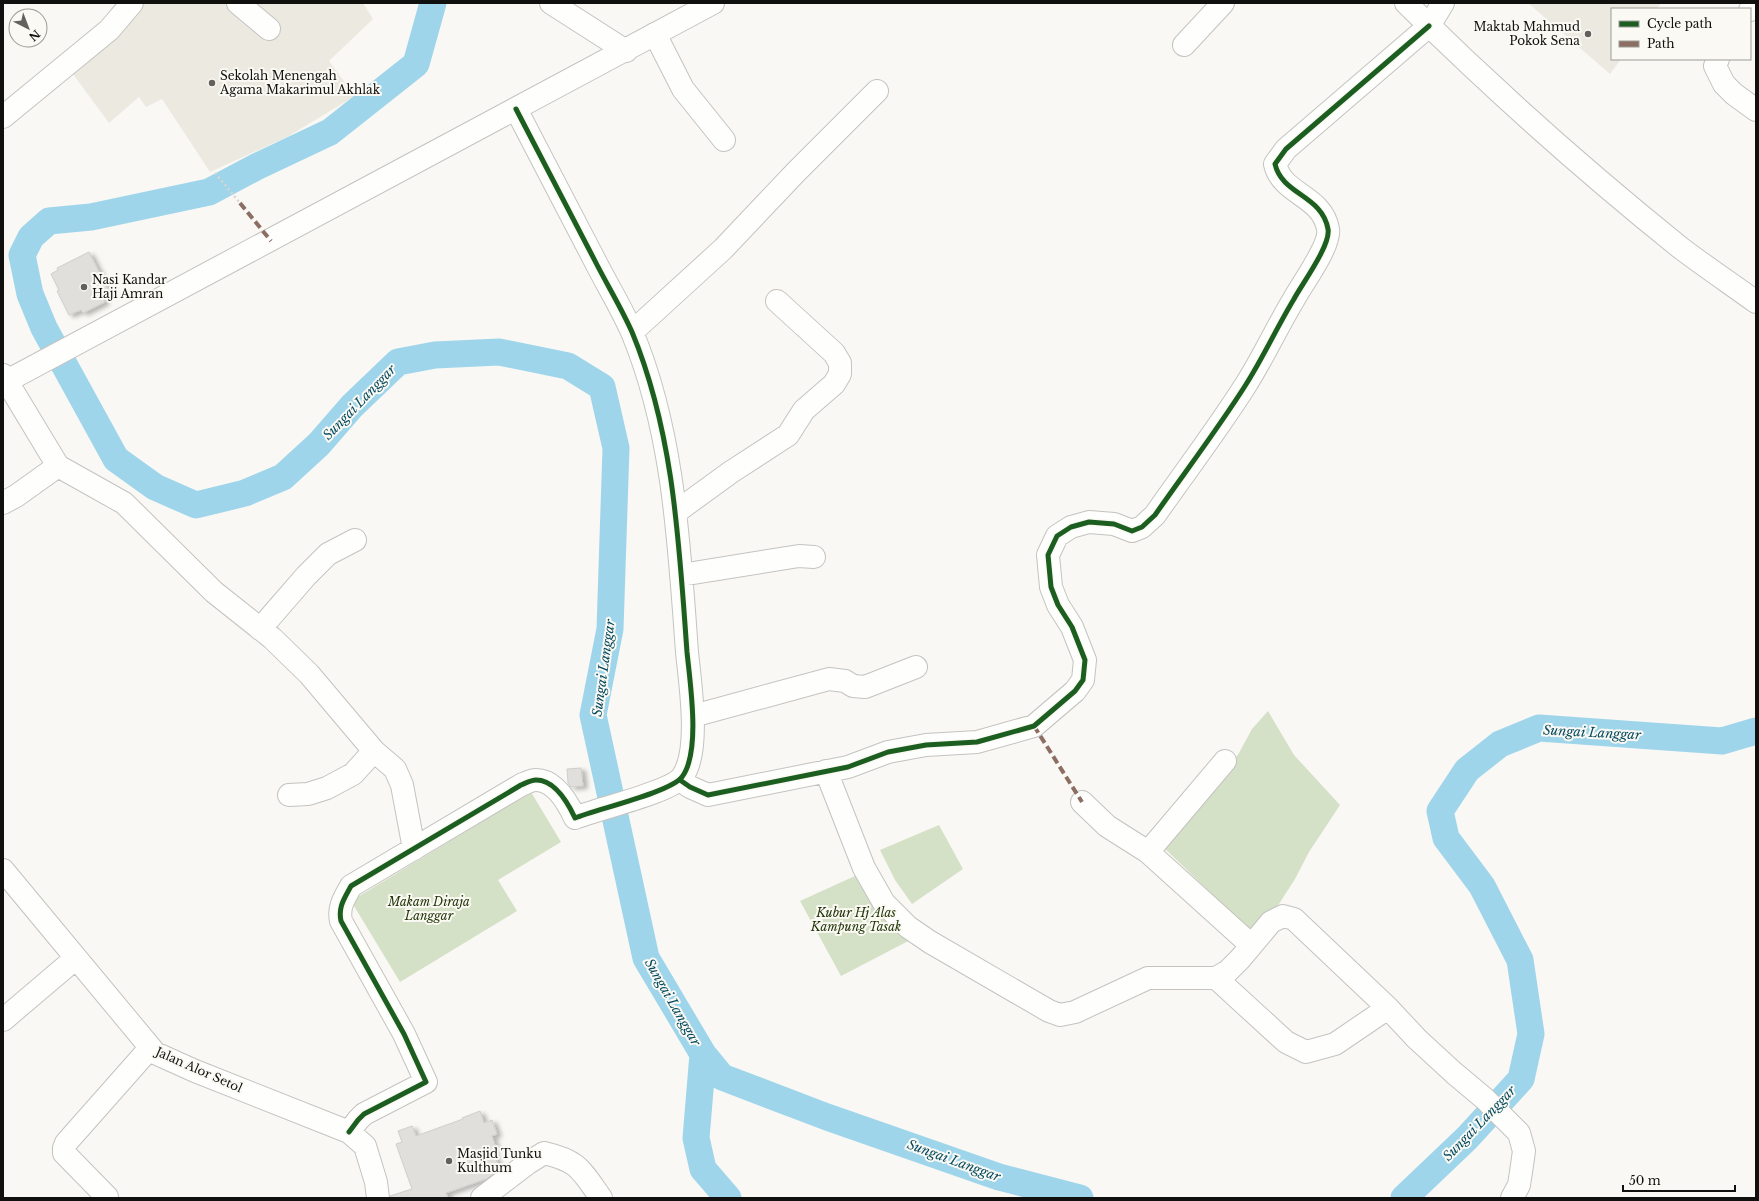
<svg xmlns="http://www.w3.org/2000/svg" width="1759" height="1201" font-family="'Libre Baskerville',serif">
<defs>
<filter id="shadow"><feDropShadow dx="4.5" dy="2.5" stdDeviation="2" flood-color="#0004"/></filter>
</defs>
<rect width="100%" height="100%" fill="#f9f8f4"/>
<path fill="#ece9e1" d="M137,3H363L373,19L329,61L355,96L287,137L210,172L162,99L146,107L139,97L109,123L70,70Z
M1528,3H1661L1657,9H1612V59H1621L1610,74Z"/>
<path fill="#d4e1c6" d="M1268,711L1294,755L1340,805L1309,852L1295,879L1277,907L1261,928L1253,931L1244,925L1159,843L1223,775L1239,753L1252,729Z
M531,792L561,842L498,880L517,911L400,982L351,901Z
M939,825L963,869L912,904L895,880L880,850Z
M868,870L916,937L841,976L800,901Z"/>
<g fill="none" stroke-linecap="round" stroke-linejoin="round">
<path stroke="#9fd5eb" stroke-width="27" d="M433,3L416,64L330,132L258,166L209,192L91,217L49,221L31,237L22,255L30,294L44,328L116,459L155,487L196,505L245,493L283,477L319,444L352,406L398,362L435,355L499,352L568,366L602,387L616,448L610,629L593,715L646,958L703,1054L722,1077L827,1117L999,1177L1080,1198
M703,1054L696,1138L703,1169L728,1198
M1404,1198L1467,1138L1521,1079L1531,1034L1520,960L1482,886L1446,838L1440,811L1467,770L1500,744L1539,728L1722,741L1756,731"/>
</g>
<path fill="#e0dfdc" stroke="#d0cecc" filter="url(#shadow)" d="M89,252L109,291L101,295L105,302L83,313L81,310L69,315L57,291L59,290L51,274L58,270L57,268Z
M581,768L583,786L571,787L568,783L567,769Z
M480,1111L484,1123L492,1120L497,1134L492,1136L496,1148L492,1149L500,1169L486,1179L446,1193L448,1198H391L390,1196L412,1189L396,1144L402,1142L398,1131L412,1126L416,1136L463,1119L462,1118Z"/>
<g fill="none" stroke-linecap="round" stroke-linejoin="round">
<g stroke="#c4c3c0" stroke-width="24">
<path id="minor" d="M238,3L269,29
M551,3L626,51
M1750,10L1756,3
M655,34L683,89L724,140
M1184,45L1223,3
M1718,59L1715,66L1724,84L1734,94L1756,110
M3,117L109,30L132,3
M632,332L723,249L796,172L877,91
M3,375L58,466L124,503L214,592L272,638L309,674L374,751L395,769L402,785L414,849
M3,503L16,496L58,466
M676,512L731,472L788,435L804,410L834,384L840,374V363L834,353L777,301
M681,575L799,556L814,557
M260,629L306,576L328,554L355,540
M693,716L829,679L845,681L853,686L865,687L916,667
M826,771L864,868L884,903L908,927L930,942L1049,1011L1060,1015L1075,1012L1148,978H1216L1228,971L1240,959L1271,922L1283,916L1294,919L1388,1008L1417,1039L1454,1073L1485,1099L1519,1133L1524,1151L1521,1172L1519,1185L1512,1198
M680,780L690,787L708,795L848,767L888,752L926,745L977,742L1034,726L1075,691L1083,680L1085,660L1072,627L1058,605L1051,587L1048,555L1057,536L1071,527L1089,522L1114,524L1132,531L1142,527L1155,515C1185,472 1217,430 1245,386C1263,358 1277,327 1294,299C1302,284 1331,245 1328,229C1322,195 1282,195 1275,164L1286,149L1429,26L1443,3
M289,795L308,794L327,788L353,774L374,751
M1082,802L1107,826L1148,852L1251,945
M1148,852L1225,761
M3,870L155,1053L195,1071L349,1132L365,1146L376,1182L378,1198
M1216,978L1286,1042L1306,1052L1335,1044L1388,1008
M3,1020L76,958
M349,1132L358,1120L364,1114L426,1082L404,1034L341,921C338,907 344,899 351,886L521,785C526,783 531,780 536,780C555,780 568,803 575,818C597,809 671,792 682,777C701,752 690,683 687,652C679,544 674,433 632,332C621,307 606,283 594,259C568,209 542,159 516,109
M107,1197L64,1153V1148L66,1143L150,1048
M482,1198L528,1163L544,1153C579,1161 581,1170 601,1198"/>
</g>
<g stroke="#c4c3c0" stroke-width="24">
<path id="major" d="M1406,3C1493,89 1586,172 1682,249C1706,267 1731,284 1756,302
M3,383L713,3"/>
</g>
<path stroke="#d6d6d5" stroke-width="2.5" stroke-dasharray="2 3" stroke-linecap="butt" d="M215,173L240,203"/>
<use href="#minor" stroke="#fefefd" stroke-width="22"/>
<use href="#major" stroke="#fefefd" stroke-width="22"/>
<path stroke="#8d6e63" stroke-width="4" stroke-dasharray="8 4" stroke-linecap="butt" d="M240,203L271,241
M1034,726L1082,802"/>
<g stroke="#faf9f3" stroke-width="8">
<path id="cycleway" d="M680,780L690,787L708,795L848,767L888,752L926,745L977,742L1034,726L1075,691L1083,680L1085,660L1072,627L1058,605L1051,587L1048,555L1057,536L1071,527L1089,522L1114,524L1132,531L1142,527L1155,515C1185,472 1217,430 1245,386C1263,358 1277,327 1294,299C1302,284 1331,245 1328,229C1322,195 1282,195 1275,164L1286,149L1429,26
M349,1132L358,1120L364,1114L426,1082L404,1034L341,921C338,907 344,899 351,886L521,785C526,783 531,780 536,780C555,780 568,803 575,818C597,809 671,792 682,777C701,752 690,683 687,652C679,544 674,433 632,332C621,307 606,283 594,259C568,209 542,159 516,109"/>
</g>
<use href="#cycleway" stroke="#1b5e20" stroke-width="5"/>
</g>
<g fill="#62615e" stroke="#faf9f3" stroke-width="1.5">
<circle cx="1588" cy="34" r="4"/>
<circle cx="212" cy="83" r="4"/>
<circle cx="84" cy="287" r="4"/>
<circle cx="449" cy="1161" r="4"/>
</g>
<g text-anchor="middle" stroke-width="4" stroke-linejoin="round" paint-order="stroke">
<g font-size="12" fill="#10100e" stroke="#faf9f3" text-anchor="start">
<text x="1580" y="31" text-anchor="end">Maktab Mahmud<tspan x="1580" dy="14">Pokok Sena</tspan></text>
<text x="220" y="80">Sekolah Menengah<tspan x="220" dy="14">Agama Makarimul Akhlak</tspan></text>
<text x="92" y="284">Nasi Kandar<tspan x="92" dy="14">Haji Amran</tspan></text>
<text x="457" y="1158">Masjid Tunku<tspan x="457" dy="14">Kulthum</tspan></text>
</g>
<g font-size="12" font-style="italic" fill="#223609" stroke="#faf9f3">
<text x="429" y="906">Makam Diraja<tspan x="429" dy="14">Langgar</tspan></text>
<text x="856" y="917">Kubur Hj Alas<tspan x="856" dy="14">Kampung Tasak</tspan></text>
</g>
<g font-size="12" fill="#10100e" stroke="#faf9f3">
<text transform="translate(199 1070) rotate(24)" y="4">Jalan Alor Setol</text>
</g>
<g font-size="13" font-style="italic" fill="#064a60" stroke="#faf9f3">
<text transform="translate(359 402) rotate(-46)" y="5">Sungai Langgar</text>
<text transform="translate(603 668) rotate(-82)" y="5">Sungai Langgar</text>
<text transform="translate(1592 732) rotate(3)" y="5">Sungai Langgar</text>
<text transform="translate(673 1002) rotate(60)" y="5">Sungai Langgar</text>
<text transform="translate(1479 1123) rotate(-46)" y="5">Sungai Langgar</text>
<text transform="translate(954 1160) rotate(20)" y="5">Sungai Langgar</text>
</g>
</g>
<rect width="1759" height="1201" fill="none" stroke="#10100e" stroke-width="8"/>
<rect x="1611" y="8" width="140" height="52" fill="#faf9f3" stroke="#9c9c97"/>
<rect x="1619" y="21" width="20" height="6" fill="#1b5e20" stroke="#9c9c97"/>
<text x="1647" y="28" font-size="12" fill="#10100e">Cycle path</text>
<rect x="1619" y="41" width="20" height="6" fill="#8d6e63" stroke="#9c9c97"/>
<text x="1647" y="48" font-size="12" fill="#10100e">Path</text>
<g transform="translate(28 28) rotate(138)"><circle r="19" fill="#faf9f3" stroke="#9c9c97"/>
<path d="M0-3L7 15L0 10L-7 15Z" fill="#62615e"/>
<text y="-6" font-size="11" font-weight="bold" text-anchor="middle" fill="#10100e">N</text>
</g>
<path d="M1623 1185v6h112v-6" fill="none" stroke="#10100e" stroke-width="2"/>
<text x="1629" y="1185" font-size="12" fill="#10100e" stroke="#faf9f3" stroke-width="3" paint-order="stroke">50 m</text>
</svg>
